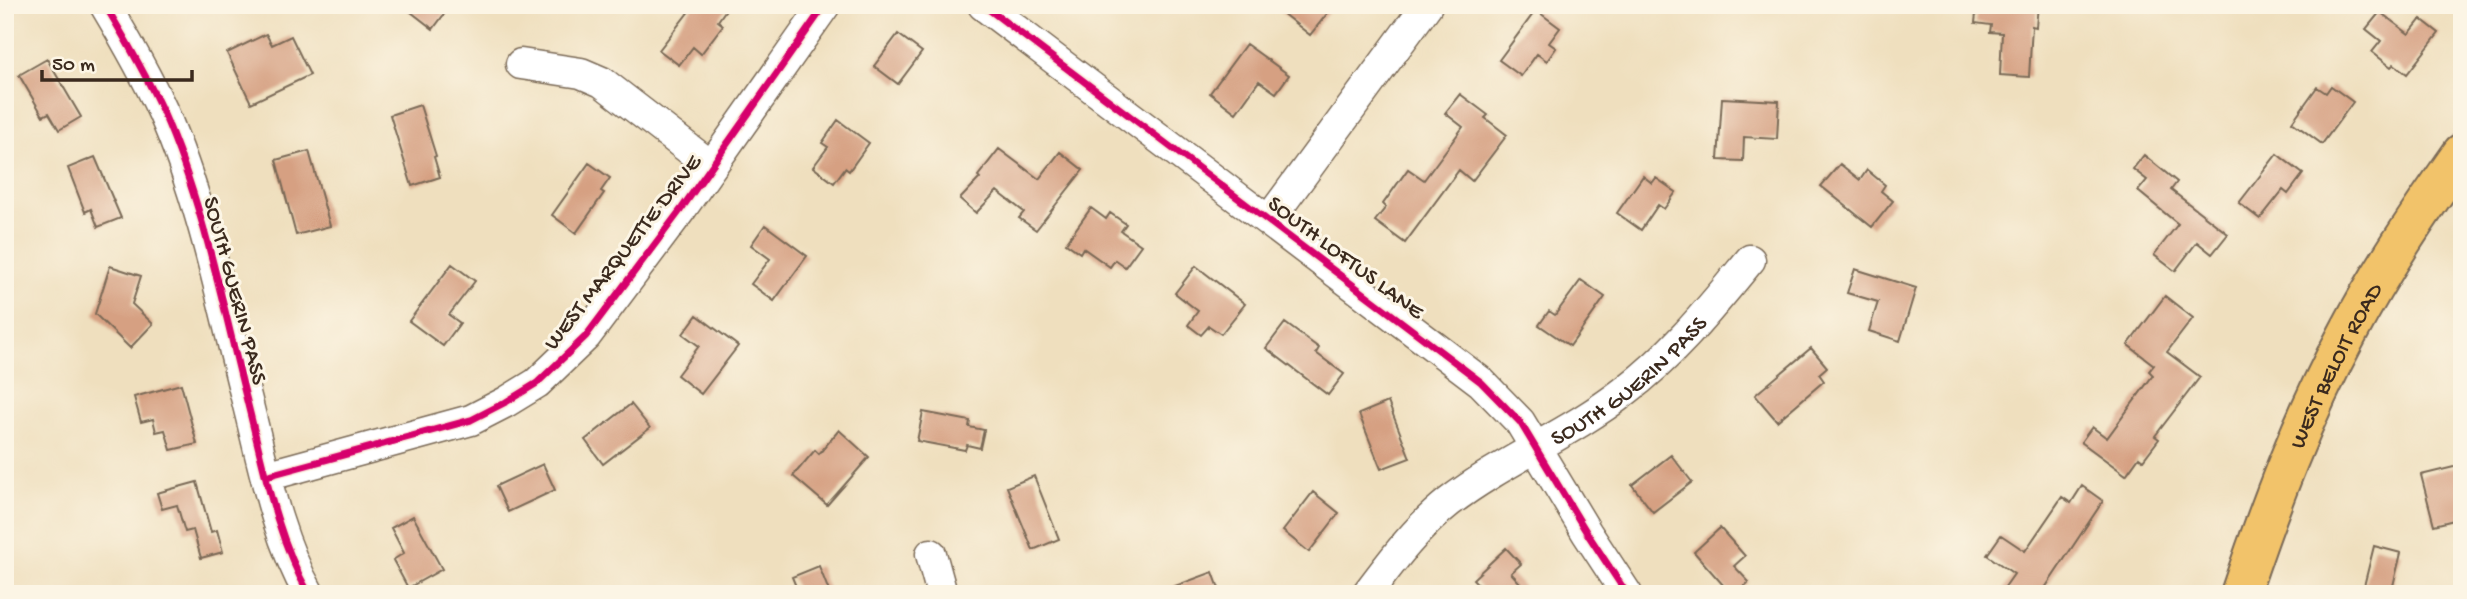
<svg xmlns="http://www.w3.org/2000/svg" width="2467" height="599" font-family="'Gochi Hand',sans-serif">
<rect width="100%" height="100%" fill="#fcf5e5"/>
<filter id="ink" filterUnits="userSpaceOnUse"><feTurbulence type="fractalNoise" baseFrequency=".0143" numOctaves="2"/><feDisplacementMap in="SourceGraphic" scale="14" xChannelSelector="R" yChannelSelector="G"/><feConvolveMatrix kernelMatrix="1 2 1 2 8 2 1 2 1" color-interpolation-filters="sRGB"/></filter>
<filter id="wash" filterUnits="userSpaceOnUse"><feTurbulence type="fractalNoise" baseFrequency=".00686" numOctaves="4" result="noise"/><feDisplacementMap in="SourceGraphic" scale="28" xChannelSelector="R" yChannelSelector="G"/><feGaussianBlur stdDeviation="1.57" result="paint"/><feColorMatrix in="noise" values="0 0 0 0 0 0 0 0 0 0 0 0 0 0 0 0 0 1.4 0 .05"/><feComposite in="paint" operator="in"/></filter>
<g filter="url(#wash)">
<rect width="100%" height="100%" fill="#efdfbe"/>
<g id="blocks">
<path fill="#d6a082" d="M402,5H451L433,29Z
M694,5H729L718,21L723,25L701,54L693,47L679,65L659,50Z
M1272,5H1334L1310,35Z
M1977,5H2038L2036,27L2032,26L2029,77L2000,75L2002,33L1990,32L1991,25L1975,23Z
M1536,10L1560,28L1549,43L1556,48L1547,61L1537,54L1521,76L1499,60Z
M2380,12L2409,34L2421,19L2439,33L2407,74L2394,64L2391,67L2372,52L2381,41L2366,29Z
M266,34L272,45L291,36L310,75L251,103L227,53Z
M898,34L922,52L898,84L874,66Z
M1246,44L1289,75L1276,93L1259,81L1236,113L1210,93Z
M47,59L81,117L59,130L49,113L43,116L19,75Z
M2331,86L2353,102L2322,144L2292,122L2317,87L2326,93Z
M1460,94L1488,115L1485,118L1507,135L1472,181L1459,170L1405,243L1375,221L1386,207L1383,204L1408,169L1424,180L1463,127L1445,113Z
M1722,98L1779,101L1777,139L1744,137L1743,161L1718,160Z
M420,105L436,156L434,157L440,177L412,186L390,115Z
M838,120L869,143L849,171L845,168L834,183L813,167L828,147L822,143Z
M999,149L1039,179L1060,152L1083,170L1036,230L1019,218L1024,212L997,191L976,213L960,199L980,178L978,176Z
M309,151L330,226L296,235L276,160Z
M2277,154L2303,174L2288,194L2283,190L2260,219L2239,203Z
M2144,155L2177,182L2171,190L2228,234L2212,254L2197,242L2175,271L2154,255L2178,224L2138,191L2147,180L2133,169Z
M95,157L121,218L98,227L91,209L85,212L68,168Z
M589,163L610,178L601,191L604,193L576,233L552,215Z
M1840,164L1860,180L1867,170L1885,185L1881,191L1893,201L1872,227L1821,186Z
M1643,176L1652,183L1656,178L1676,192L1664,209L1658,205L1641,230L1617,213Z
M1091,208L1106,219L1110,213L1126,224L1121,231L1141,245L1125,267L1115,260L1110,267L1083,248L1080,253L1066,243Z
M765,225L807,256L774,301L751,284L770,259L751,245Z
M452,264L475,281L449,315L460,323L443,346L409,321Z
M110,266L141,276L132,304L153,324L130,348L95,314Z
M1196,266L1245,304L1221,334L1209,326L1201,335L1188,325L1198,311L1175,293Z
M1855,269L1916,288L1900,341L1869,331L1878,302L1847,293Z
M1581,280L1605,297L1570,346L1539,325L1549,311L1555,315Z
M2165,296L2193,318L2167,352L2200,377L2155,436L2159,439L2143,460L2139,457L2126,475L2081,442L2092,427L2107,438L2153,375L2149,371L2154,365L2128,345Z
M697,315L738,346L701,394L677,375L699,346L683,334Z
M1285,323L1319,348L1316,353L1344,374L1328,395L1266,348Z
M1811,348L1827,367L1819,374L1824,381L1777,421L1755,395Z
M181,384L197,444L171,450L165,430L156,432L153,419L141,422L134,397Z
M1388,402L1410,458L1381,469L1359,414Z
M631,404L650,428L603,464L585,440Z
M923,412L970,421L969,427L984,430L980,448L967,445L965,450L917,441Z
M839,430L869,457L827,505L793,476L815,450L819,454Z
M1671,455L1692,482L1653,512L1632,485Z
M543,464L555,490L508,512L496,486Z
M2462,465V518L2434,525L2421,475Z
M1034,476L1059,539L1033,550L1007,487Z
M197,482L211,532L217,530L223,552L201,558L193,530L185,532L177,505L162,509L157,493Z
M2082,486L2103,501L2041,594H2000L2014,574L1987,555L2001,535L2025,551L2062,497L2071,503Z
M1313,492L1339,513L1309,552L1283,531Z
M413,516L442,569L408,588L393,560L404,553L391,528Z
M1720,528L1745,556L1734,566L1749,582L1736,594H1731L1694,552Z
M2374,546L2401,553L2391,594H2362Z
M1506,548L1521,564L1511,573L1530,594H1487L1473,579Z
M819,566L830,594H799L792,577Z
M1213,572L1221,594H1159V592Z"/>
</g>
</g>
<g filter="url(#ink)">
<use href="#blocks" fill-opacity="0" stroke="#7a6956" stroke-width="2"/>
<g fill="none" stroke-linecap="round" stroke-linejoin="round">
<g stroke="#7a6956" stroke-width="33">
<g id="minor">
<path d="M105,5C126,40 146,75 163,112C203,203 222,302 246,397C263,463 275,534 309,594"/>
<path d="M983,5L1481,382L1520,422L1587,533L1627,594"/>
<path d="M521,64L581,73L602,82L711,166"/>
<path d="M1269,220L1427,5"/>
<path d="M266,476L471,420L506,402L537,383L586,336L682,208L825,5"/>
<path d="M931,554L942,594"/>
<path id="s1" d="M1367,594C1392,561 1416,528 1449,502C1504,460 1570,434 1625,391C1674,354 1711,307 1750,260"/>
</g>
</g>
<g stroke="#7a6956" stroke-width="42">
<g id="major">
<path id="s2" d="M2240,594C2270,505 2303,416 2348,333C2381,270 2421,211 2462,153"/>
</g>
</g>
<use href="#minor" stroke="#fff" stroke-width="30"/>
<use href="#major" stroke="#f2c36a" stroke-width="38"/>
<g stroke="#fcf5e5" stroke-width="11">
<path id="cycleway" d="M105,5C126,40 146,75 163,112C203,203 222,302 246,397C263,463 275,534 309,594
M983,5L1481,382L1520,422L1587,533L1627,594
M266,476L471,420L506,402L537,383L586,336L682,208L825,5"/>
</g>
<use href="#cycleway" stroke="#d6006c" stroke-width="7"/>
</g>
</g>
<g text-anchor="middle" stroke-width="6" stroke-linejoin="round" paint-order="stroke">
<g font-size="23" fill="#3b2a1e" stroke="#fcf5e5">
<text transform="translate(621 251) rotate(-52)" y="8">WEST MARQUETTE DRIVE</text>
<text transform="translate(1347 256) rotate(37)" y="8">SOUTH LOFTUS LANE</text>
<text transform="translate(237 290) rotate(75)" y="8">SOUTH GUERIN PASS</text>
<text dy="8" stroke="none"><textPath href="#s2" startOffset="248">WEST BELOIT ROAD</textPath></text>
<text dy="8" stroke="none"><textPath href="#s1" startOffset="341">SOUTH GUERIN PASS</textPath></text>
</g>
</g>
<rect width="2467" height="599" fill="none" stroke="#fcf5e5" stroke-width="28"/>
<path d="M42 70v10h150v-10" fill="none" stroke="#3b2a1e" stroke-width="3.5"/>
<text x="52" y="70" font-size="21" fill="#3b2a1e" stroke="#fcf5e5" stroke-width="5" paint-order="stroke">50 m</text>
</svg>
